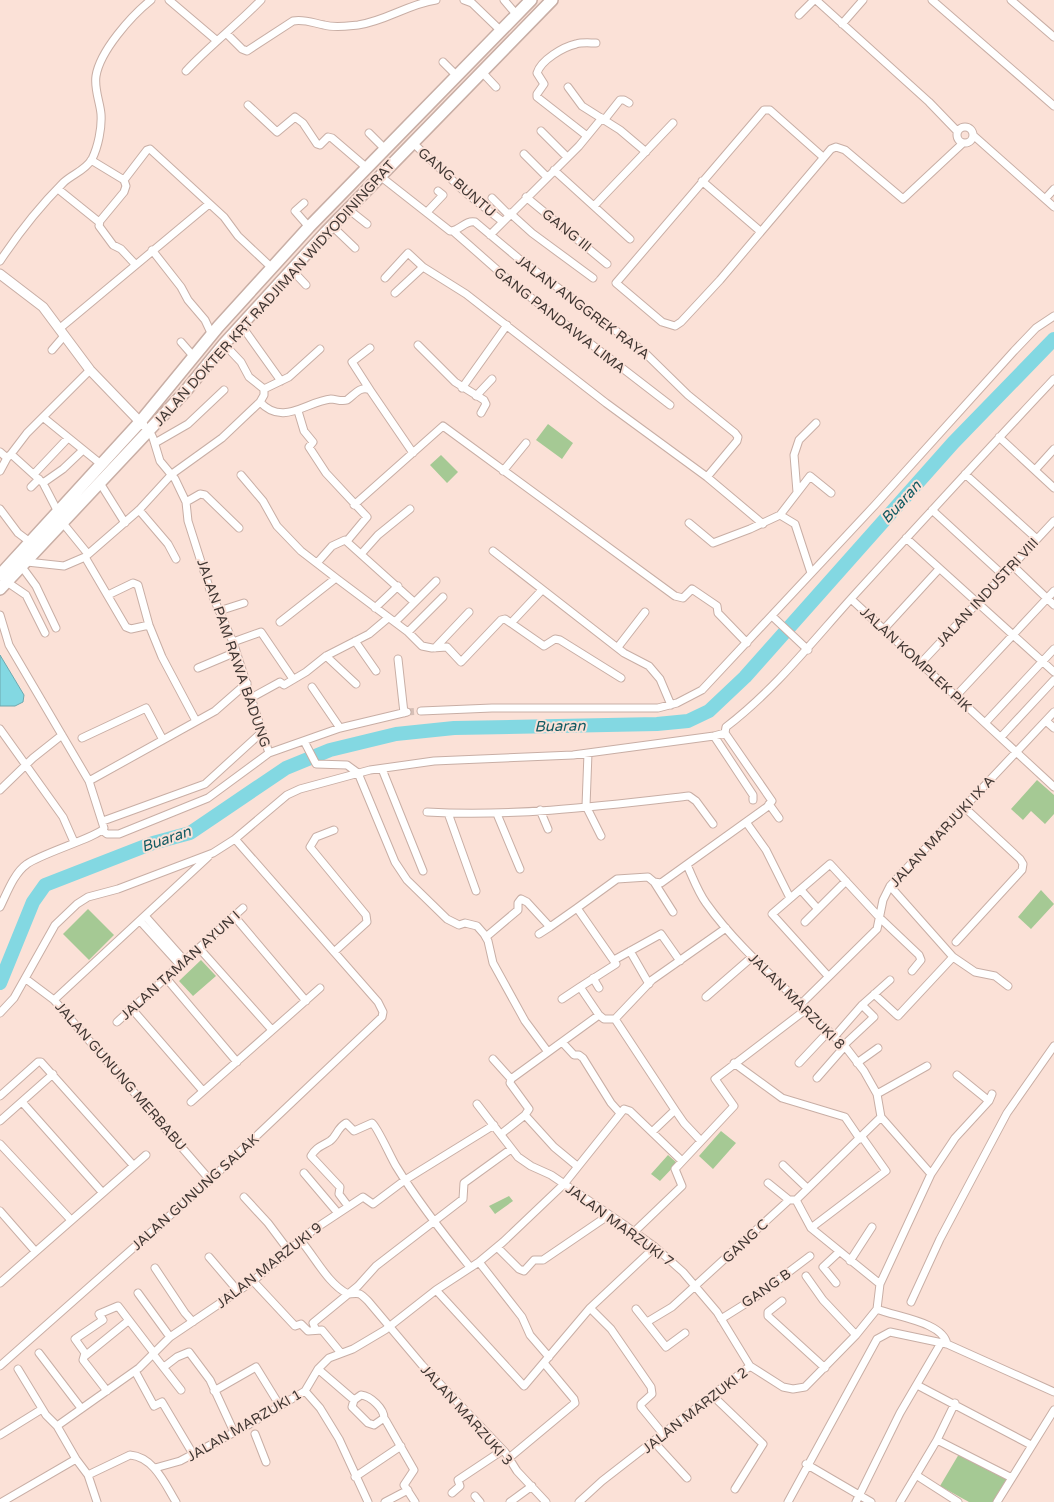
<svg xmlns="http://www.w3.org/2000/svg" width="1054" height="1502" font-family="'Varela Round',sans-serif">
<rect width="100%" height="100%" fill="#fbe1d7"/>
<path fill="#a5c994" d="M548,424L573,443L562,459L536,440Z
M441,455L458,472L447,483L430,465Z
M1037,780L1054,795V814L1045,824L1031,811L1023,820L1011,809Z
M1041,890L1054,904L1031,929L1018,917Z
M88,909L114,935L89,960L63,934Z
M201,960L216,976L193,996L179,981Z
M721,1131L736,1143L713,1169L699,1156Z
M668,1155L677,1163L660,1181L651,1174Z
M509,1196L513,1201L495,1214L489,1206Z
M959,1454L1008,1480L995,1502H969L940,1486Z"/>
<path fill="#83d8e2" stroke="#6fa8ae" d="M0,655L24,695L23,702L15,706H0Z"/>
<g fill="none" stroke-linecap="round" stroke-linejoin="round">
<path stroke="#83d8e2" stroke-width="14" d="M0,983L33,902L45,885L153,843L190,833L286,768L330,750L396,734L454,728L657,724L688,721L709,711L745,677L953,443L1054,339"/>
<path stroke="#d6bfb6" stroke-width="7" stroke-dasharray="7 3.5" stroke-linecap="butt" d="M407,712L421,711"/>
<g stroke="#c8aea5" stroke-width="9">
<path id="minor" d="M169,0L216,40
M464,0L472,3L500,30
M504,0L516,14
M816,0L929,102L957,131
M932,0L1054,106
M1011,0L1054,37
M799,15L814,0
M842,24L863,0
M226,33L242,49L247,51L293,21C305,19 313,23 324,25C335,28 347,26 358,25C386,21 408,4 436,0
M443,62L456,75
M186,71C210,45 237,25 261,0
M481,71L496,87
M568,87L582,106L620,130L646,152
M248,105L277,132L295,117L303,123L317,144L320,145L328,137L332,138L367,168
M605,119L620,100H624L629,103
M957 135a8 8 0 1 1 16 0a8 8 0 1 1-16 0Z
M541,131L567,157
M369,133L385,149
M973,135L1054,207
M587,136L537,97V94L544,84L537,73C541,60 563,47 576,44C582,42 590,43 596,43
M412,142L466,193L502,221
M524,154L547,177
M823,157L770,110H764L616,283L662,322L675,326L681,322L720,280L831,149L836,147L845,150L903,199L963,143
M91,160L124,180L147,150L150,149L224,217L238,236L272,268
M554,170L630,239
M380,176L450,231C460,231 465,220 475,222L518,258L642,350L688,395L735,433L738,437L737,441L707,477
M124,180L126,186L124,192L100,221L99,226L113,245L121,249L135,264
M702,181L760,231
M58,189L99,222
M526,197L607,264
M492,198L509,215
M1045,199L1054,189
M304,203L295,211L309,227
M594,206L673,123
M348,209L367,224
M427,212L443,195L438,191
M510,213L532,233L593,278
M332,226L355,248
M453,231L512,283L670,405
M490,235L579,146L602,118
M152,250L181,287L188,300L205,320L212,335
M0,261C18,234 40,206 63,183C72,174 85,171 92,159C98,147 102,128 101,114C100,102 94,89 96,76C100,51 131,16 151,0
M292,270L306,285
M385,278L408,253L423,267L466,294L606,403L707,477L763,524
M395,293L423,267
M241,325L281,381
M59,329L209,204
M181,342L194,357
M224,344L241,362L249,377L264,389V395L260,402C283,427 307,401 331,399C336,399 341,402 347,400C354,395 361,385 370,390L413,453
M418,345L455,382L484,400L486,404L481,413
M370,348L352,362L370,390
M52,350L64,336
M462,388L507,325
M264,389L289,377L320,349
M476,396L492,379
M298,411L304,431L313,442L309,447L326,473L367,517L347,541
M44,418L102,465
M149,430L153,438L160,461L175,479L186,502L188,521L210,590L233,642L269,753
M999,437L1054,488
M155,443L188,424L224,390
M0,452L7,458L11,454
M11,454L27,433L90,370
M11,454L43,483L58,512
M1035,470L1054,449
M0,471L7,458
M503,471L526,443
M34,474L68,438
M965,474L1037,539
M241,475L263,501L277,526L301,551L336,578
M43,483L63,469L83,450
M100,483L125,523
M31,487L39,479
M797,492L794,455L799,440L816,423
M186,502L200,494L205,495L239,528
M354,505L443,426L675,596L683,598L692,589L717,606L718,613L747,643
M0,509L18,533L30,542
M139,510L168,544L176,559
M932,510L1003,575
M780,515L795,524L811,573
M62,522L88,554
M689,523L713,543L750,529L780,515L810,476L831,493
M906,538L1054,672
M493,551L624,653L649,666L660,679L671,705
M362,553L378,535L410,509
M85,557L126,627L131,629L149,625
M27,562L64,566L85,557L139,510L172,474L222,438L260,402
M317,563L332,546L345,540L414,602
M1012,565L1054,605
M22,567L36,586L56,628
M7,582L26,595L45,633
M108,595L133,583L138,585L149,625L162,657L196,721
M851,599L1054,787
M375,608L398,586
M219,611L244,603
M0,615L9,645L89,781L104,828C100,836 40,854 27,864C14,873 7,893 0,907
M772,616L808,650
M280,622L336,578L408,632L422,646L432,648L447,647L461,662L501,620L505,619L544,646L555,639L560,640L621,678
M395,622L436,581
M512,622L542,590
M884,629L939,569
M408,632L443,597
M355,641L376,671
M233,642L261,632L293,679
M618,647L645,612
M435,648L469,612
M326,656L356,684
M398,659L404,713
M921,663L1054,521
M198,668L236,652
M312,687L340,728
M956,696L1054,591
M251,698L280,682L284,685L306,672L326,656L369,634L388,618
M421,711L492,708H658L677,703L702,690L875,505L1014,351L1036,328L1054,316
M1046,721L1054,728
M985,723L1054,649
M0,729L63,817L74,842
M725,733L726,727C777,688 815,638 858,591C923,520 988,449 1054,379
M714,736L753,795V800
M1001,737L1054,680
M82,738L146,708L163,740
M304,741L316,764L347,765L358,773L395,862L407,880L447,919L459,925L465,923L477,926L484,934L488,941L493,963L525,1021L548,1052
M588,753L586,806L601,836
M382,769L423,871
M89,781L215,711L247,683
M0,790L33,758L62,735
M769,804L779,818
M540,810L548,829
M427,812C515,817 602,806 689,796L696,801L713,824
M448,813L476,891
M497,814L520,869
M103,821L205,784L262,732
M746,822L766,850L790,898
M334,830L316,837L310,847L366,915L367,922L334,952
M103,831L107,834H119L208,798L269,753L340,728L407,712
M687,865C693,878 698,892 706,903C733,941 768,972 801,1004L804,1011L844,1045L864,1071L877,1094L881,1117L931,1174
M654,882L673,912
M890,886L953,957L975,972L995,976L1008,986
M801,890L817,908
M234,916L306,1001
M146,917L185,961
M141,922L180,965
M805,922L846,881
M539,934L550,927
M486,937L518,910V903L521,899L527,902L550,927L577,908
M956,942L1022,870L1023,864L1020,859L964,807
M199,948L272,1030
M630,951L649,984
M614,960L661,934L680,961
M828,976L772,914L830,864L880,918L919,955L921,960L912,971
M166,978L237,1062
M593,978L599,988
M26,979L54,1000L210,1180
M874,994L898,1016L953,957
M706,997L752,957
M562,999L580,987
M54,1000L208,857
M801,1004L877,929L883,900L890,886L1054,712
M132,1009L203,1091
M0,1013L14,998L55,925L77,904L88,897L118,889L213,853L235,839L287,795L300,789L370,770L434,761L573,755L714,736L725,733
M599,1015L604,1019H615L652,980L726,928
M615,1019L675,1110L652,1132
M117,1022L243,908
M835,1036L862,1005L890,980
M562,1042L574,1055H579L583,1058L611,1103L620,1113
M844,1045L874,1017L862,1005
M493,1059L511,1079
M734,1063L782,1098L845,1117L860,1139
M799,1063L829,1031
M857,1063L878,1048
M957,1075L989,1101
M817,1078L845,1046
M877,1094L927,1066
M0,1096L38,1062H41L133,1165
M22,1102L102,1192
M191,1102L320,988
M477,1104L518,1157L531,1166L551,1175L623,1224L655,1247L683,1272L717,1312L750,1366
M675,1110L684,1123L701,1141
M525,1115L554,1147L577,1166
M0,1121L53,1074
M501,1134L525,1115L529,1109L510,1083L511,1079L599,1015L580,987L616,964L577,908L617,879L648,877L654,882L661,883L767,807L772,801L725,733
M0,1144L71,1220
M783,1165L807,1188
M304,1173L337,1212
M768,1183L789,1200
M244,1197L268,1223L289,1251
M796,1200L811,1228L880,1284L877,1309
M796,1200L881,1117
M348,1206L339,1194L340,1187L311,1156C316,1147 322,1146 330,1141C337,1136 337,1128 346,1123L354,1131L372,1123C377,1126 391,1158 396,1166C418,1202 444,1235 470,1267
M0,1211L35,1251
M811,1228L886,1171L862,1137
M634,1232L682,1186L675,1169L734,1106L715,1079L804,1011
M301,1241C315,1257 328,1284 348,1294C360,1293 359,1292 368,1301L422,1365L505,1452L517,1471L546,1502
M497,1247L519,1269L524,1271L534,1260H543L609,1215
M209,1257L238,1291
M850,1261L872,1227
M479,1262L522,1317L530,1335L549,1357
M155,1268L185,1313L193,1322
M806,1276L823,1300L856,1335
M253,1281L295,1326L301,1324L308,1331L322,1330L341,1353
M0,1283L146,1155
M836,1283L823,1267L839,1252
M880,1284L931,1174L955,1138L989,1101L992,1094
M436,1290L524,1386L590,1308L655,1247
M138,1293L170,1337
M782,1301L768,1312V1316L825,1368
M911,1302L940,1239L1007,1113L1054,1046
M590,1308L611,1329L651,1387L652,1394L641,1404V1407L664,1435
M636,1309L666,1347L685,1333
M877,1309C896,1317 943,1322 947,1344
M721,1319L753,1299L810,1256
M647,1322L672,1307L789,1200H796
M315,1328L313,1323L358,1286L376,1266L463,1199L464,1183L511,1149
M39,1353L81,1408
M153,1354L181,1390
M85,1356L128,1321
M0,1366L210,1180L382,1017L383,1012L378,1002L235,839
M164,1367L177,1357L189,1352L210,1380L234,1432
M18,1369L46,1415L57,1426
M318,1369L354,1400L352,1407L368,1423L374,1425L384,1418L386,1421L414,1470L404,1485L415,1502
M135,1371L154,1406L162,1402L193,1454
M917,1385L1031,1445
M107,1391L83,1360L85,1353L75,1339L103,1320L99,1314L118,1306L154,1353
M214,1391L256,1367L280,1406
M305,1391L320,1408L339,1439L368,1502
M712,1395L763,1444L735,1489
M354,1400L361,1395C371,1396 384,1409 384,1418
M255,1434L266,1462
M0,1435L42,1409
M937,1440L1012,1478
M654,1442L687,1478
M509,1458L575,1403L574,1399L544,1363
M806,1464L871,1502
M155,1468L180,1461L250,1424L305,1391L318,1369L329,1358L353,1349L385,1330L436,1290L479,1262L503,1242L564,1184L624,1109L630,1111L682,1161
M88,1475L97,1502
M916,1475L958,1502
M355,1477L401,1446
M452,1493L460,1486L458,1480L503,1450
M475,1496L480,1502
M2,1502L76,1459
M176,1502C165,1484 154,1457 130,1455L88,1475L76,1459L57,1426L139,1368L170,1337L253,1281L313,1230L363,1197L373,1204L405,1180L494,1125
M385,1502L408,1490
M510,1502L532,1486
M579,1502L602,1481L750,1366L783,1387L793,1389L805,1387L856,1335L877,1309
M788,1502L877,1339L890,1332L947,1344L1054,1392
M856,1502L900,1413L941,1343
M900,1502L937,1440L955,1403
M997,1502L1054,1410"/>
</g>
<g stroke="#c8aea5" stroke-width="11">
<path id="tertiary" d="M0,274L43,307L90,370L143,425"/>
</g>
<g stroke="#c8aea5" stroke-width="14">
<path id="primary" d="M0,575L140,422L218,327L309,227L531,0
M0,589L184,393L224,344L326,232L552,0"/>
</g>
<use href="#minor" stroke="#fff" stroke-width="7"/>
<use href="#tertiary" stroke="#fff" stroke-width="9"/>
<use href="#primary" stroke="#fff" stroke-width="11"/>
</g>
<g text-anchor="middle" stroke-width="4" stroke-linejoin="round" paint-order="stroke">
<g font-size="14" fill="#413733" stroke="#fbe1d7">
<text transform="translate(457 182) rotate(41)" y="5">GANG BUNTU</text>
<text transform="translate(567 230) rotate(39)" y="5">GANG III</text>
<text transform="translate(274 293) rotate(-48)" y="5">JALAN DOKTER KRT RADJIMAN WIDYODININGRAT</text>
<text transform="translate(583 307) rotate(37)" y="5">JALAN ANGGREK RAYA</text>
<text transform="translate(560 320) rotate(38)" y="5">GANG PANDAWA LIMA</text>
<text transform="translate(987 592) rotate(-47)" y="5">JALAN INDUSTRI VIII</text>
<text transform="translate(234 653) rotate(71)" y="5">JALAN PAM RAWA BADUNG</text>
<text transform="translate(916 659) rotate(43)" y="5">JALAN KOMPLEK PIK</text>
<text transform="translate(942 831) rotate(-47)" y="5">JALAN MARJUKI IX A</text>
<text transform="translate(180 965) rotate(-42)" y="5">JALAN TAMAN AYUN I</text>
<text transform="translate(797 1001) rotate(45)" y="5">JALAN MARZUKI 8</text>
<text transform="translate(121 1076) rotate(49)" y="5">JALAN GUNUNG MERBABU</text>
<text transform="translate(195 1192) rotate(-42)" y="5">JALAN GUNUNG SALAK</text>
<text transform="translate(620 1225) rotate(36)" y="5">JALAN MARZUKI 7</text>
<text transform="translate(745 1241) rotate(-43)" y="5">GANG C</text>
<text transform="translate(269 1265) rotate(-38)" y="5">JALAN MARZUKI 9</text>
<text transform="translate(766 1288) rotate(-35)" y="5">GANG B</text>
<text transform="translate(695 1410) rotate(-38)" y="5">JALAN MARZUKI 2</text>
<text transform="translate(467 1415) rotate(48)" y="5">JALAN MARZUKI 3</text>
<text transform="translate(244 1425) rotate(-30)" y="5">JALAN MARZUKI 1</text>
</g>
<g font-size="15" font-style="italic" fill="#115a62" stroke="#fbe1d7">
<text transform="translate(901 502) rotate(-48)" y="5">Buaran</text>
<text transform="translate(560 726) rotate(-1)" y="5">Buaran</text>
<text transform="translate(166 839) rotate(-19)" y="5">Buaran</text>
</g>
</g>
</svg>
